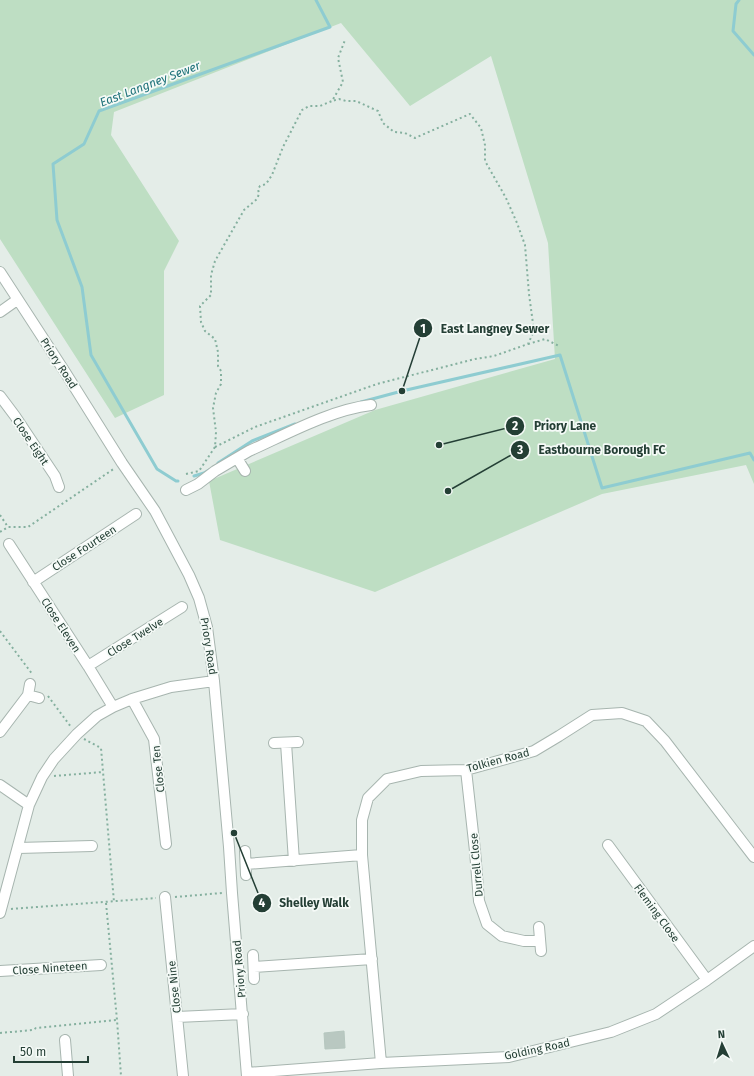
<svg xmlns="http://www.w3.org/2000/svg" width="754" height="1076" font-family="'Fira Sans',sans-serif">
<rect width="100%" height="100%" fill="#e4ede8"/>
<path fill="#bedec3" d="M0,0H754V484L746,465L602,494L375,592L220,540L209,481L375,410L555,359L548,243L491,56L410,106L341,23L114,112L111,135L179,241L164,271V395L115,418L0,239Z"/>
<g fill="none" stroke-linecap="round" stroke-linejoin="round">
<path stroke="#8eccd1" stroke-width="3" d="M739,0L736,4L733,31L754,55
M361,402L402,391L560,355L602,488L750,453L754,460
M218,463L252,441L295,424
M194,476L204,473L209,470
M178,481H176L157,469L91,355L82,287L57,220L53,164L84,144L99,111L330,27L316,0"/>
</g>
<path fill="#b9c8c1" stroke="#b6c7bf" d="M344,1031L345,1048L325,1049L324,1033Z"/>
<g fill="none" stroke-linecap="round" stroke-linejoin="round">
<g stroke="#a7b5af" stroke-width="12">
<path id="minor" d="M0,272L65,372L122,463L155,511L189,575L199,598L207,627L214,681L229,847L232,893L247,1076
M0,312L17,300
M0,396L15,416L55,476L59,487
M237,458L249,451C287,434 330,410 371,405
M186,490L198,484L215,471L237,458L245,471
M9,544L88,666L113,707
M33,582L136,514
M88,666L182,607
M28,695L39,698
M132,699L154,739L166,844
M0,732L28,695L30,684
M274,743L298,742
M286,743L294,861
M466,770L475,851L479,901L487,924L502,936L524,941H540
M0,785L29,805
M608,845L707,980
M18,848L92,846
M245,851L246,875
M246,864L362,855
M165,897L183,1076
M0,913L29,805L42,777L54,759L77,734L97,716L113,707L132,699L171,687L214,681
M539,927L541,951
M253,955L254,979
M254,967L372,959
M0,971L101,965
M177,1017L243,1014
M65,1040L68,1076
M381,1063L362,855V820L368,798L387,779L421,771L466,770L534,751L559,736L592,715L622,713L646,721L665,741L754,857
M247,1073L381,1063L509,1057L611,1032L656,1014L707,980L754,946"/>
</g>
<path stroke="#85b09f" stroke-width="2" stroke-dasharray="2 3" stroke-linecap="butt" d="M528,344L545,339L559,346
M215,447L255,427L377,384L475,359L494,356L528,344L534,331L529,294L525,245L517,223L506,198L485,161V145L481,128L470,114L415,138L405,133L394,132L383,123L378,111L356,101H346L339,99L332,101
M186,474L199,471L215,447L216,432L213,408L216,393L221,384V371L218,366V352L215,339L205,331L201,322L200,306L211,295V275L215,261L244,210L257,199L259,194L258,189L260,186L266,184L272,175L283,147L302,110L309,106H320L332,101L343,82L338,58L345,40
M0,515L8,527
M0,532L8,527H28L115,468
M0,631L33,675
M48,696L71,727
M84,739L101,748L114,902
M54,776L103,772
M175,897L222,893
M106,903L117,1020L121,1076
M11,909L156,898
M0,1033L33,1030L36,1028L117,1020"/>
<use href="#minor" stroke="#fff" stroke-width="10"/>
</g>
<g text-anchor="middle" stroke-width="3.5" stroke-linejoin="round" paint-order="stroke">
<g font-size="11" fill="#243f35" stroke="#f5faf7">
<text transform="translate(59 363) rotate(57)" y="4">Priory Road</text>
<text transform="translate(31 441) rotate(56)" y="4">Close Eight</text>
<text transform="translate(84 548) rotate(-33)" y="4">Close Fourteen</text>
<text transform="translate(61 625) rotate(57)" y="4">Close Eleven</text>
<text transform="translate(135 637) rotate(-32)" y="4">Close Twelve</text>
<text transform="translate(209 646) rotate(81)" y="4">Priory Road</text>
<text transform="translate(498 760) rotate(-15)" y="4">Tolkien Road</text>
<text transform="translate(158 769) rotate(-96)" y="4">Close Ten</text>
<text transform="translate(476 865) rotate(-95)" y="4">Durrell Close</text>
<text transform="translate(657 913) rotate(54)" y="4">Fleming Close</text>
<text transform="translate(50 968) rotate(-4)" y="4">Close Nineteen</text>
<text transform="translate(239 969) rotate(-95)" y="4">Priory Road</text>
<text transform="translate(174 987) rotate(-96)" y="4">Close Nine</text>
<text transform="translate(537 1049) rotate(-12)" y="4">Golding Road</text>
</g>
<g font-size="12" font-style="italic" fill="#1f737a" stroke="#f5faf7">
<text transform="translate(150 84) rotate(-21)" y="4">East Langney Sewer</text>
</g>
</g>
<path fill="none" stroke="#243f35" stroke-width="1.5" d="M402 391L423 328M439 445L515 426M448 491L520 450M234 833L262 903"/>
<g fill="#243f35" stroke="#f5faf7" stroke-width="1.5">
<circle cx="402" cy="391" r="4"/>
<circle cx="439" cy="445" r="4"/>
<circle cx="448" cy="491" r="4"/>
<circle cx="234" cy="833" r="4"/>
<circle cx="423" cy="328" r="10"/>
<circle cx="515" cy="426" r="10"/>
<circle cx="520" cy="450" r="10"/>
<circle cx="262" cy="903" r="10"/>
</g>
<g font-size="12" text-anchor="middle" font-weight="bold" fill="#fff">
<text x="423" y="333">1</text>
<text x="515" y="430">2</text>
<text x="520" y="454">3</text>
<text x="262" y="907">4</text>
</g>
<g font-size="12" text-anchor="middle" font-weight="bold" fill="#243f35" stroke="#f5faf7" stroke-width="3.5" stroke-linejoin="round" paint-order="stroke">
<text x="495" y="333">East Langney Sewer</text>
<text x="565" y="430">Priory Lane</text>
<text x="602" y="454">Eastbourne Borough FC</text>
<text x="314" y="907">Shelley Walk</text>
</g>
<g transform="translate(722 1044) rotate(356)" stroke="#f5faf7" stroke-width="3" paint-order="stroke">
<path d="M0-3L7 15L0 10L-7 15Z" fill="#243f35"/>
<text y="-6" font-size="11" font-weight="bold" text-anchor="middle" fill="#243f35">N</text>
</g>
<path d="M14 1056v6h74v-6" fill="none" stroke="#243f35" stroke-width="2"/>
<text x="20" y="1056" font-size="12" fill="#243f35" stroke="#f5faf7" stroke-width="3" paint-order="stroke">50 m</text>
</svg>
